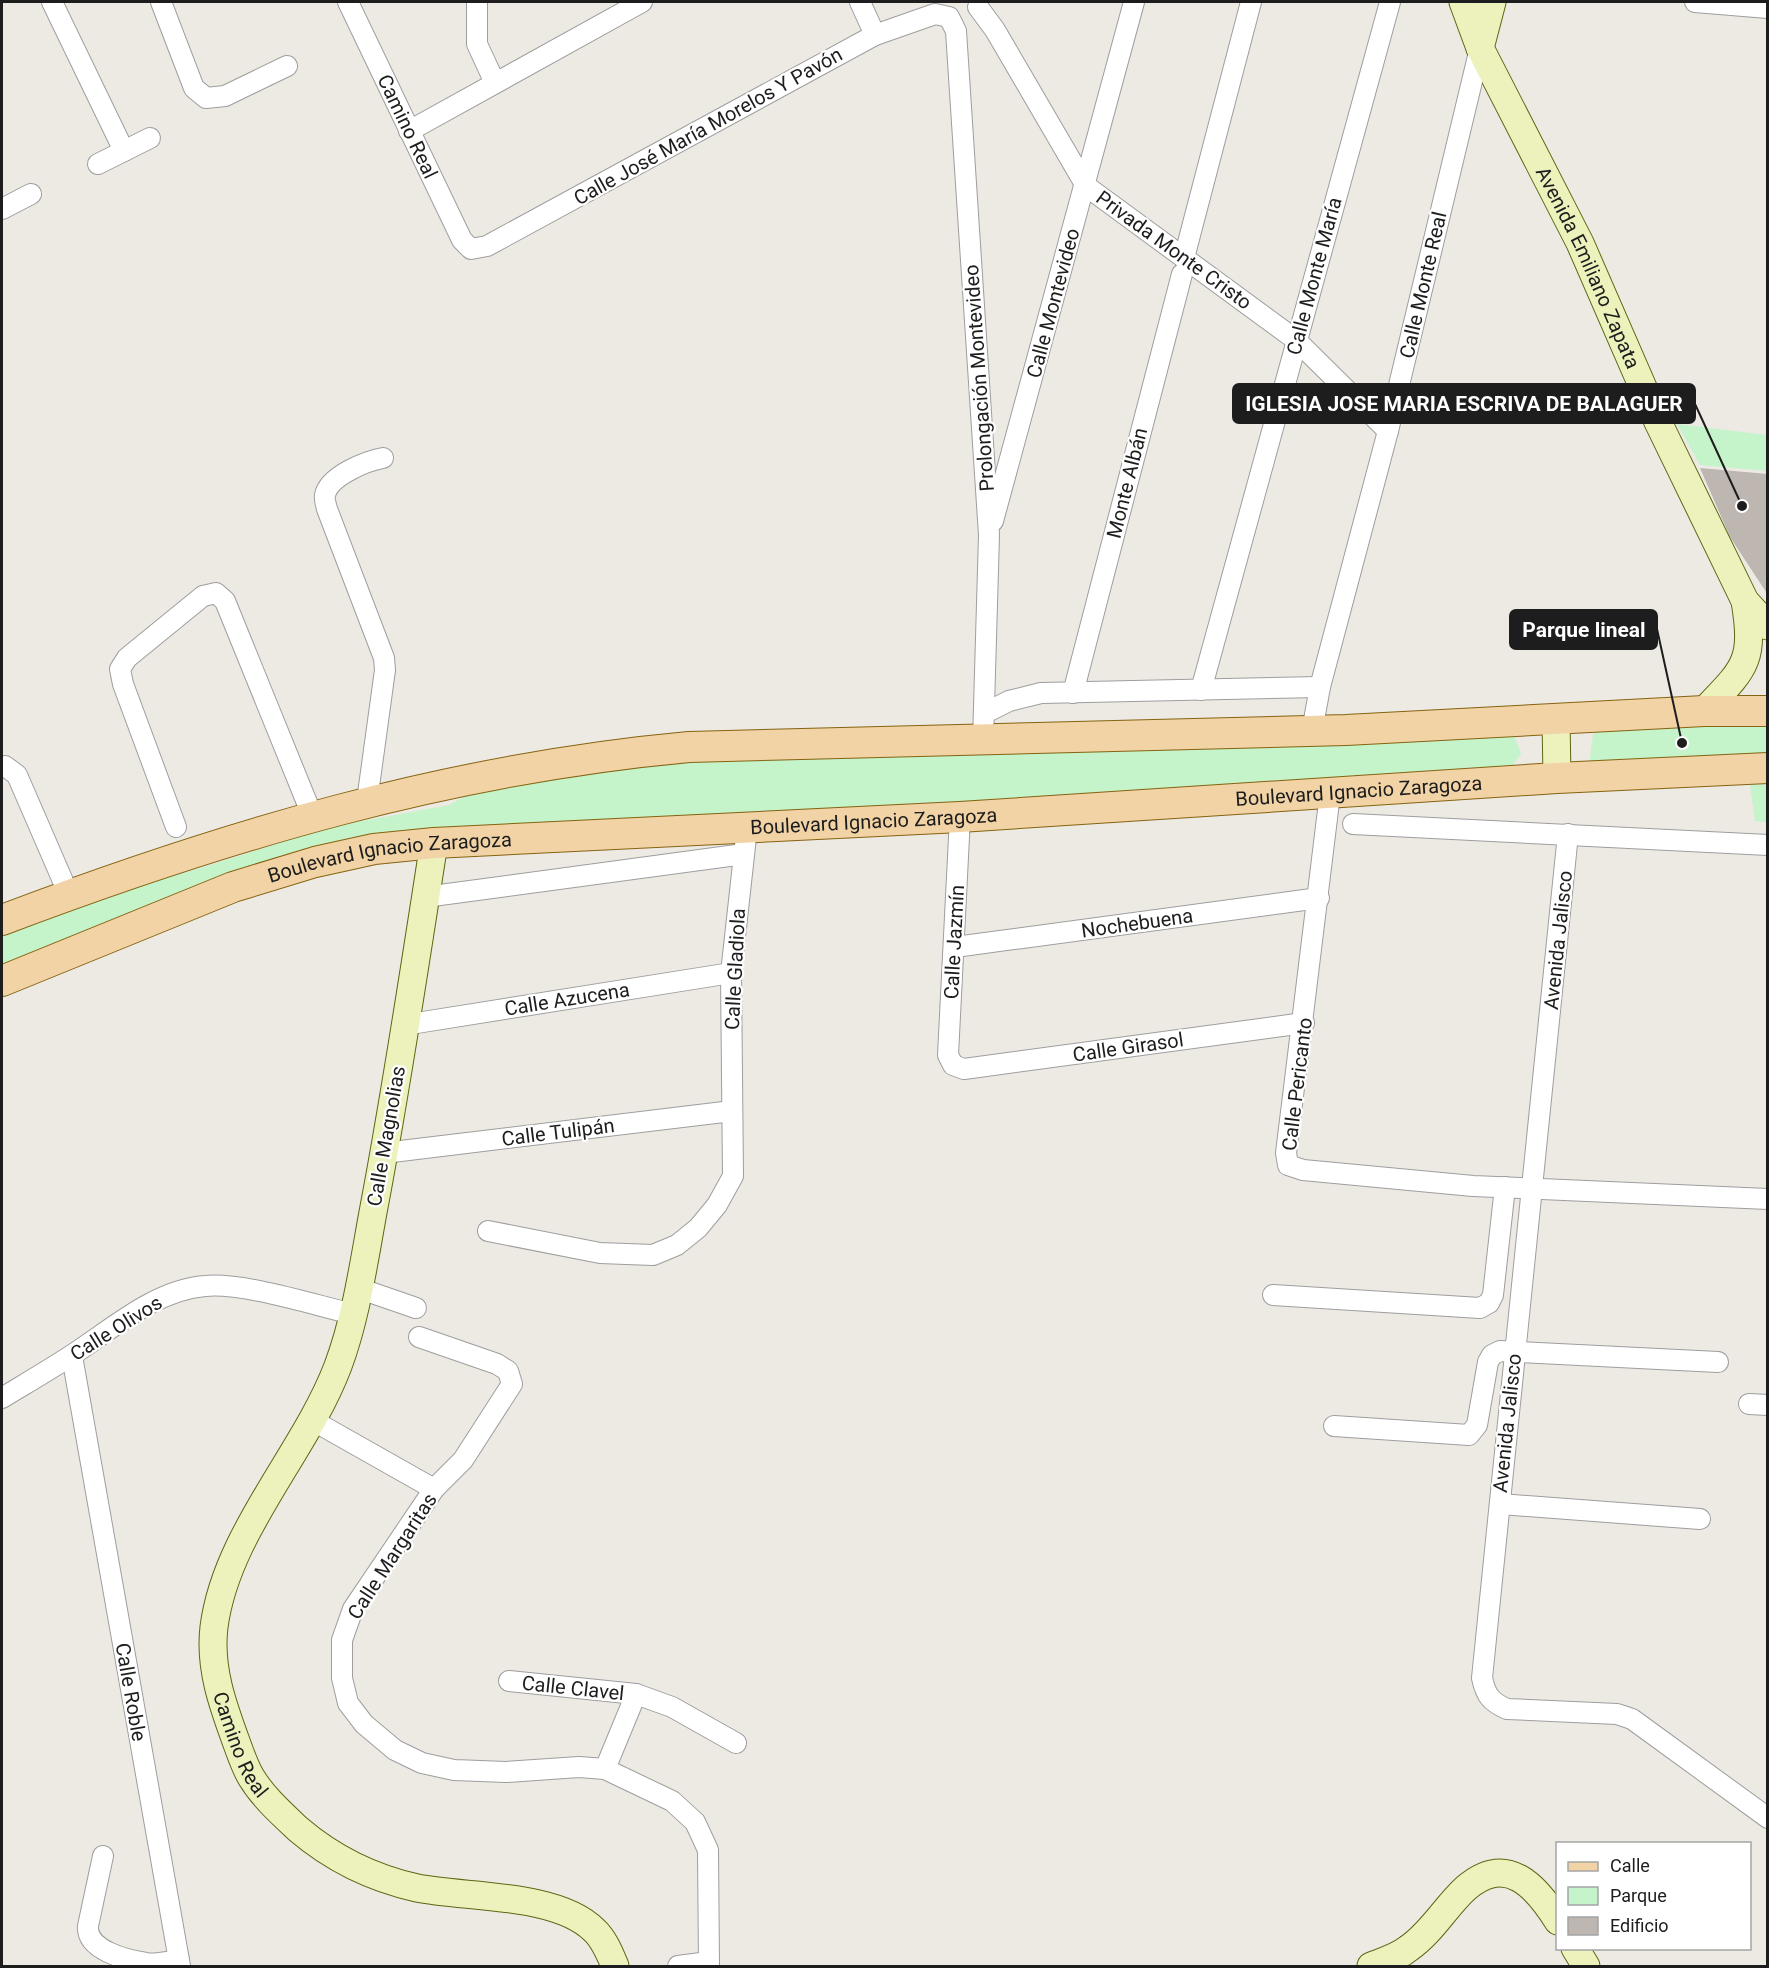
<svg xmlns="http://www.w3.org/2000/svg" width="1769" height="1968" font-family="Roboto,sans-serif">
<rect width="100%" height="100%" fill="#edeae4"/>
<path fill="#c5f3ca" d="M1677,424L1767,435V471L1700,465Z
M1767,721V758L1589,766L1594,726Z
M1504,727L1515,738L1521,754L1508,771L1496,774L646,820L350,843L282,855L2,969V928L59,906L198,869L330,827L449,805L497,779L623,757L1291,747Z
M1767,784V822L1755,821L1750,785Z"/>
<path fill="#bdb6b1" d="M1700,468L1768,474V595L1730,537Z"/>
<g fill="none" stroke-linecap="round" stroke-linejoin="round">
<g stroke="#9e9e9e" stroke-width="22">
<g id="street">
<path d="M52,2L124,151"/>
<path d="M161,2L194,88L206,98L225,96L287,66"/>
<path id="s1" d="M348,2L462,240L471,249L487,246L875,35L935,14L949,17L956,31L989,535L983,741"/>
<path d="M477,2V44L495,83"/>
<path d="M860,2L875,35"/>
<path d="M1695,2L1768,8"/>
<path d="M978,7L995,30L1086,186L1296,340L1388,431"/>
<path d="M409,131L642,2"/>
<path d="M98,164L150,138"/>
<path d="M2,209L31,194"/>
<path d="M1184,258L1251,2"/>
<path d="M993,521L1134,2"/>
<path d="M1201,690L1390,2"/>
<path d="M1073,693L1182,274"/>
<path d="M985,713L1009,701L1041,693L1320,687"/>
<path d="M1312,731L1320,687L1388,431L1480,48"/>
<path d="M2,767L5,766L17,775L69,895"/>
<path d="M1330,794L1286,1153L1288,1165L1303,1170L1473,1186L1768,1199"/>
<path d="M367,801L385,670L384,658L327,509C326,505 324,499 325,495C329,476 366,461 383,458"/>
<path d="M960,817L948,1055L953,1065L964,1069L1304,1023"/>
<path d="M1353,824L1768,845"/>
<path d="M176,827L123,684L120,669L127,658L203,596L216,593L225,601L312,815"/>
<path d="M1568,834L1482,1678C1486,1696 1491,1702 1507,1709L1617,1714L1632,1719L1768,1818"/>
<path d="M425,897L744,854"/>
<path d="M955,947L1319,898"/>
<path d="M404,1025L731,973"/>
<path d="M384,1153L732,1111"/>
<path d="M488,1231L600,1253L653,1255L677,1245L698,1228L717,1205L733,1176L731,973L747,828"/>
<path d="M358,1288L416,1308"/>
<path d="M1273,1295L1480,1308L1489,1303L1493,1295L1505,1187"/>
<path d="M419,1337L497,1364L508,1371L512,1384L463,1460L434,1489L353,1609L342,1640V1678L348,1703L364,1724L395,1750L422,1763L454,1770L506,1772L579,1767L605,1769L672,1801L695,1822L708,1850L709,1966"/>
<path d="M72,1356L180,1966"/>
<path d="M2,1398C25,1384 49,1370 72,1355C112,1329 155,1290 205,1286C242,1282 314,1305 353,1314"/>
<path d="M1749,1404L1768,1405"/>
<path d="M312,1420L434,1489"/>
<path d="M1334,1426L1469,1435L1477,1425L1488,1362L1492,1355L1500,1351L1718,1362"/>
<path d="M1500,1504L1700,1519"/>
<path d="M509,1681L636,1694L672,1707L736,1743"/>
<path d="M605,1769L636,1694"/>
<path d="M103,1856L88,1926C86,1950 126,1960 146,1963C156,1965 169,1961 179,1960"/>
<path d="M678,1966L709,1962"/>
</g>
</g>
<g stroke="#5a6711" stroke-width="29">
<g id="secondary">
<path id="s2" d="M1463,2L1480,48L1580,243L1658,422L1745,601L1768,626"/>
<path d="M1480,48L1492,2"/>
<path d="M1704,711C1745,668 1755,662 1745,601"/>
<path d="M1556,719L1557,778"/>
<path id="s3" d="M434,843C415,964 397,1086 374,1207C364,1260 357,1315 338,1366C305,1453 226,1533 214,1627C209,1668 223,1706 237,1744C241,1755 245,1767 251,1777C263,1797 281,1813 298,1829C333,1859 372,1878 417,1888C467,1898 557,1893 594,1930C604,1939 610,1954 615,1966"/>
<path d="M1575,1948L1586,1966"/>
<path d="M1371,1966C1384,1961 1398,1957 1409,1948C1432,1932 1446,1906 1466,1888C1507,1853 1536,1886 1558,1921"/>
</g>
</g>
<g stroke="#856311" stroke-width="32">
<g id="primary">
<path d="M2,920C227,835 448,769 689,747L1346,730L1704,711H1768"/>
<path id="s4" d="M2,981L233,887L315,862L374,849L434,843L960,817L1557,778L1768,768"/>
</g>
</g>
<use href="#street" stroke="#fff" stroke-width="20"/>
<use href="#secondary" stroke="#edf2bd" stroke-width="27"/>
<use href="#primary" stroke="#f1d3a5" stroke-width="30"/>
</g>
<g text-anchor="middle" stroke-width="4.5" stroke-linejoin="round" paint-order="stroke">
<g font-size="20" fill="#1d1d1d" stroke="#fff">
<text transform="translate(708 126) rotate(-29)" y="7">Calle José María Morelos Y Pavón</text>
<text dy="7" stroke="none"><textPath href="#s1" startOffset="138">Camino Real</textPath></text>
<text transform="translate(1174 250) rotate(36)" y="7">Privada Monte Cristo</text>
<text dy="7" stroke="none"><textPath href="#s2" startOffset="294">Avenida Emiliano Zapata</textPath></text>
<text transform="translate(1314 276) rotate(-75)" y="7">Calle Monte María</text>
<text transform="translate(1423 285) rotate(-77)" y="7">Calle Monte Real</text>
<text transform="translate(1053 303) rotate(-75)" y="7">Calle Montevideo</text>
<text transform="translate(979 378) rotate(-94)" y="7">Prolongación Montevideo</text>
<text transform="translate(1127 483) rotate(-76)" y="7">Monte Albán</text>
<text dy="7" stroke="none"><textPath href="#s4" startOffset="1382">Boulevard Ignacio Zaragoza</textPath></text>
<text dy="7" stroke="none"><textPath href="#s4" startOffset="896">Boulevard Ignacio Zaragoza</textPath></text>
<text dy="7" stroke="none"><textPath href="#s4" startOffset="410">Boulevard Ignacio Zaragoza</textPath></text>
<text transform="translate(1137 923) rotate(-8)" y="7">Nochebuena</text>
<text transform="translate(1558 940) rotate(-84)" y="7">Avenida Jalisco</text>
<text transform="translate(954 942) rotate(-87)" y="7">Calle Jazmín</text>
<text transform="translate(735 969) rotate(-87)" y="7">Calle Gladiola</text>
<text transform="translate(567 999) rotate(-9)" y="7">Calle Azucena</text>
<text transform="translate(1128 1047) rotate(-8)" y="7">Calle Girasol</text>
<text transform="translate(1297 1084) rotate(-83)" y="7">Calle Pericanto</text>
<text transform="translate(558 1132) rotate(-7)" y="7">Calle Tulipán</text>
<text transform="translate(386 1136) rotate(-80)" y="7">Calle Magnolias</text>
<text transform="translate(116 1328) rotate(-32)" y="7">Calle Olivos</text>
<text transform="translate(1507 1423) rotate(-84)" y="7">Avenida Jalisco</text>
<text transform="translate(392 1556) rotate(-57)" y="7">Calle Margaritas</text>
<text transform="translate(573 1688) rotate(6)" y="7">Calle Clavel</text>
<text transform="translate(131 1692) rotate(80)" y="7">Calle Roble</text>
<text dy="7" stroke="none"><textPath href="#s3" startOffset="945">Camino Real</textPath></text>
</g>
</g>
<path fill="none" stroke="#1d1d1d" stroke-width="2" d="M1742 506L1695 404M1682 743L1657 629"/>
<g fill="#1d1d1d" stroke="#fff" stroke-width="2">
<circle cx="1742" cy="506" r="6"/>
<circle cx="1682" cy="743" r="6"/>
</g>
<g fill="#1d1d1d" stroke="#1d1d1d" stroke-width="2">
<rect x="1233" y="384" width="462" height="39" rx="6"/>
<rect x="1510" y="610" width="147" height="39" rx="6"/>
</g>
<g font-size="21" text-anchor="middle" font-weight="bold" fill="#fff">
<text x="1464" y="411">IGLESIA JOSE MARIA ESCRIVA DE BALAGUER</text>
<text x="1584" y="637">Parque lineal</text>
</g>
<rect width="1769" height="1968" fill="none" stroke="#1d1d1d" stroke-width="6"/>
<rect x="1556" y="1842" width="195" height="108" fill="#ffffff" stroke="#a5a5a5" stroke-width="1.5"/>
<rect x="1568" y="1862" width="30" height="9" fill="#f1d3a5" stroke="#a5a5a5" stroke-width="1.5"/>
<text x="1610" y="1872" font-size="18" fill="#1d1d1d">Calle</text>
<rect x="1568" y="1887" width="30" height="18" fill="#c5f3ca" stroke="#a5a5a5" stroke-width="1.5"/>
<text x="1610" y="1902" font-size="18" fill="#1d1d1d">Parque</text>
<rect x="1568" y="1917" width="30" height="18" fill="#bdb6b1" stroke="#a5a5a5" stroke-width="1.5"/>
<text x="1610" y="1932" font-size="18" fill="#1d1d1d">Edificio</text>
</svg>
